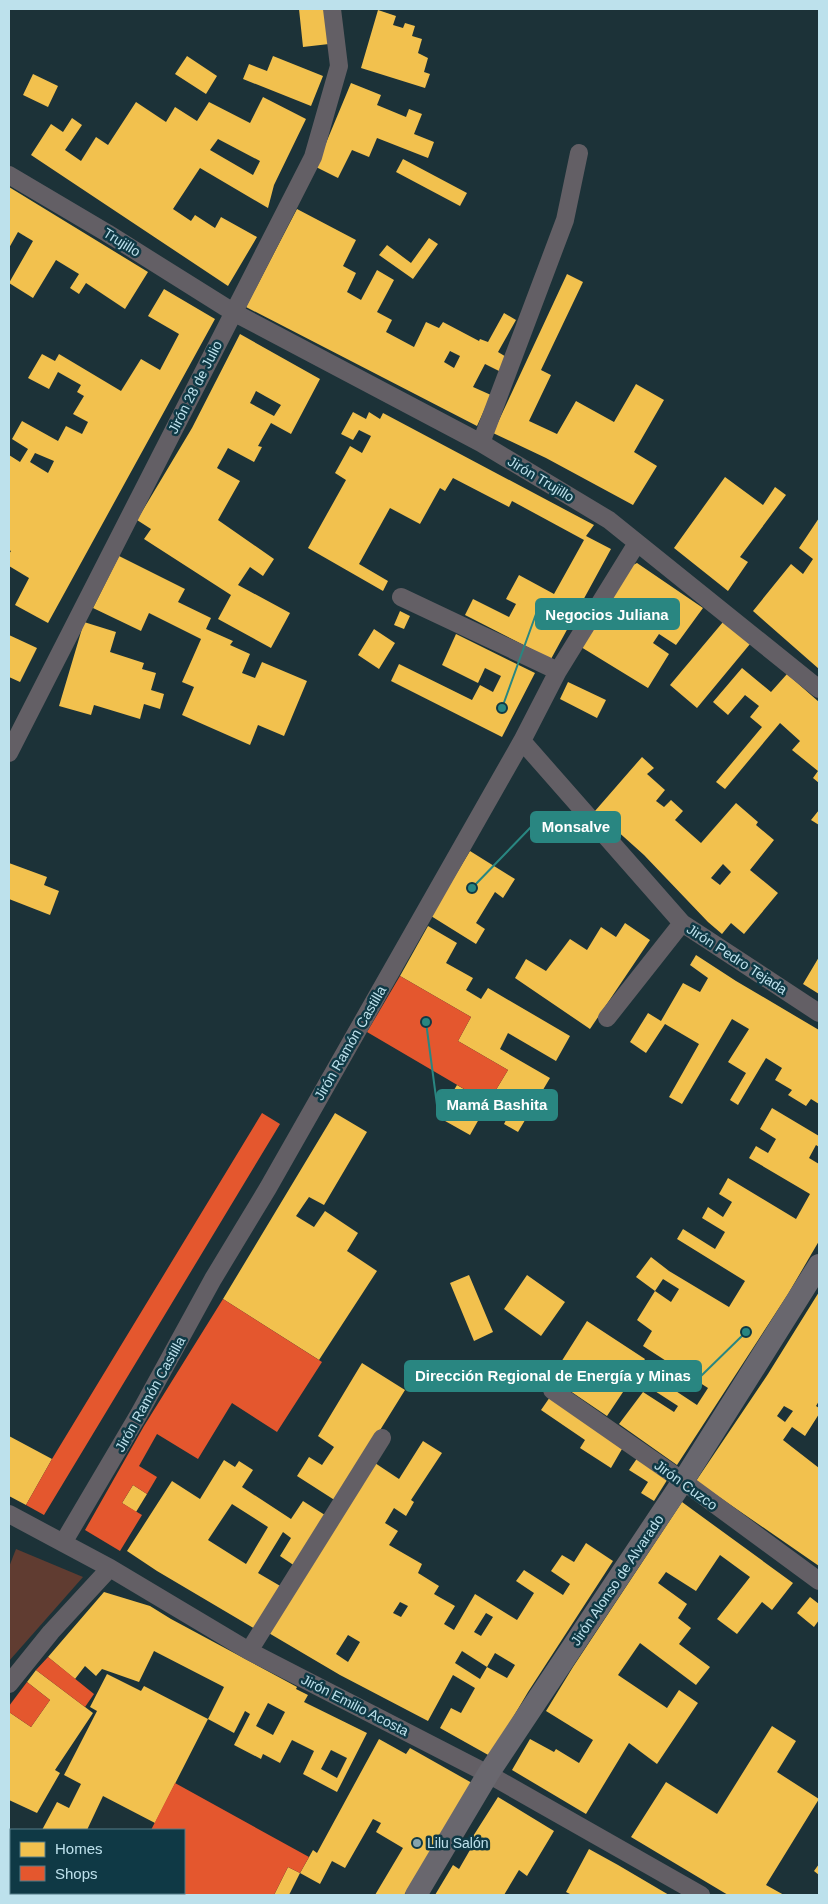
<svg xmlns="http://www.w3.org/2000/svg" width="828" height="1904" font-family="Arial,sans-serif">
<rect width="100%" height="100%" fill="#1c3238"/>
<path fill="#603c31" d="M16,1549L83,1577L9,1661V1567Z"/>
<path fill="#f2c14e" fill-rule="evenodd" d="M299,9H324L329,44L303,47Z
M378,10L396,16L393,25L403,28L405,23L415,26L412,36L422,39L418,53L428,58L424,72L430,74L425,88L361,68Z
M187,56L217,76L206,94L175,74Z
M273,56L323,76L311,106L243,79L249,64L267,71Z
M33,74L58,86L48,107L23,95Z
M351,83L381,95L377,105L406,117L409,109L422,114L414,134L434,142L428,158L377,138L369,157L352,150L338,178L316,167Z
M263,97L306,119L274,185L268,208L200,168L173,209L191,221L195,215L215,228L221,217L257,237L228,286L31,155L51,124L63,132L72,118L82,125L65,150L81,161L96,137L108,145L136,102L166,122L175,107L197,121L209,102L250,123ZM218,139L260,161L253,175L210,150Z
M403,159L467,193L460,206L396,172Z
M9,187L148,272L125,309L86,283L79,294L70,288L79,274L56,260L33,298L9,283L33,241L18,232L9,248Z
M297,209L356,240L343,266L356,273L347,292L361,300L377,270L394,280L377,312L392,320L386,332L414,347L426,322L439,328L443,322L479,341L480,339L488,342L504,313L516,320L498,352L508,358L501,372L485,364L473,387L491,395L477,426L246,307ZM450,351L460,356L454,368L444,362Z
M429,238L438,244L413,279L379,255L387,245L411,263Z
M567,274L583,282L541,370L551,375L529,421L557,434L576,401L614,422L636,384L664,400L634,452L657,466L633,505L546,458L493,433Z
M164,289L215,319L48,623L15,605L29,578L9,566V554L11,551L9,550V455L20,462L28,449L12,439L22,421L58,441L66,426L82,434L88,422L73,414L84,396L77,392L81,385L58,372L49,389L28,378L42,354L55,361L59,354L121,391L141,359L160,370L179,334L148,316ZM35,453L54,461L48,473L30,462Z
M240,334L320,379L291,434L271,423L258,446L262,447L254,462L228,448L217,468L240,481L218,520L274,559L263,576L250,567L238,585L290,613L271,648L218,619L231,595L144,539L151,529L137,520L192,428ZM256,391L281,405L274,416L250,403Z
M353,412L366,419L369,412L380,419L383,413L594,525L586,536L611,549L551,659L465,615L473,599L509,617L516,604L506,599L519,575L554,594L584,540L512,501L509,507L453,478L445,491L440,488L420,524L390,508L359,564L388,581L383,591L308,548L346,480L335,473L350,446L362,453L371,436L359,430L353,440L341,434Z
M725,477L763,505L775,487L786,495L740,557L748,562L728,591L674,548Z
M819,518V669L753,611L791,564L803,574L813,559L799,548Z
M119,556L185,589L178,602L211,618L206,629L233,641L230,645L250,654L242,673L255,678L262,662L307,681L284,736L258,725L250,745L182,715L194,687L182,682L201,639L149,613L141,631L93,608Z
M637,563L703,608L676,645L659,634L653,643L669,654L648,688L581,647L631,566Z
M400,611L410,616L404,629L394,625Z
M84,622L116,632L110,652L144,663L142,669L156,673L151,690L164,694L160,709L144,704L140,719L94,705L91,715L59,706Z
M723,622L750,644L697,708L670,685Z
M374,629L395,643L379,669L358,655Z
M456,634L535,673L502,737L391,681L399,664L472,700L480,685L493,692L501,676L485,668L478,683L442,665Z
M9,635L37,648L20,682L9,677Z
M742,668L771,692L787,674L819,702V783L813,778L818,771L792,750L800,741L780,723L725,789L716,782L762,727L750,717L759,706L745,695L728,715L713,702Z
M568,682L606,700L597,718L560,699Z
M642,757L654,768L647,774L665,790L656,801L664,807L671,800L683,811L675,820L701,843L736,803L758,822L756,825L774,840L750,870L778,893L744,934L731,923L722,934L708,922L644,855L595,811ZM723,864L731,872L720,885L711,878Z
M819,810V825L811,820Z
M470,851L515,879L503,898L495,892L476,923L485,929L476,944L431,916Z
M9,863L47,877L44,885L59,891L50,915L9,899L10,889L9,888Z
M625,923L650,940L590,1029L515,978L526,959L546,971L570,939L587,950L601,927L616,937Z
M428,926L457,943L446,963L473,978L466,990L481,999L488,988L570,1036L556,1061L508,1033L500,1049L550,1078L518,1132L504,1124L509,1114L488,1103L470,1135L438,1117L457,1085L488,1103L508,1070L458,1041L471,1017L400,976Z
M696,955L736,981L819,1030V1104L811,1099L806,1106L788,1095L792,1090L775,1080L782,1068L766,1058L738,1105L730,1100L746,1073L728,1062L749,1029L732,1019L682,1104L669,1097L699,1044L665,1024L646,1053L630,1042L648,1013L661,1021L683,983L700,992L708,978L690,965Z
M819,957V994L803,984Z
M772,1108L819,1136V1147L816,1145L809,1158L819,1164V1241L788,1294L677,1465L619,1424L643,1392L674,1412L678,1406L644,1384L650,1374L697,1405L708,1388L643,1346L652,1331L637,1320L655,1291L636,1277L651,1257L669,1271L729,1307L745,1281L677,1239L683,1229L715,1249L725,1232L702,1218L708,1207L723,1217L732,1202L719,1194L728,1178L796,1219L810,1194L749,1158L756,1146L768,1153L776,1139L760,1129ZM663,1279L679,1289L671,1302L655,1291Z
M335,1113L367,1132L324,1205L309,1197L296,1216L314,1227L325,1211L358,1233L347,1251L377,1271L319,1360L223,1299Z
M469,1275L493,1332L474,1341L450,1283Z
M527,1275L565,1302L541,1336L504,1309Z
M819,1292V1401L816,1406L819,1408V1414L805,1436L792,1427L783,1440L819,1468V1566L696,1481L768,1374ZM784,1406L793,1411L785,1422L777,1416Z
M587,1321L645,1359L607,1416L551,1378Z
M362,1363L405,1390L336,1501L297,1476L309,1457L322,1465L334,1447L318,1436Z
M550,1397L622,1449L611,1468L580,1448L585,1440L541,1410Z
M9,1436L52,1459L26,1505L9,1496Z
M423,1441L442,1453L411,1500L414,1502L406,1516L394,1508L385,1523L398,1531L389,1545L422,1564L418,1573L439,1586L434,1594L455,1606L444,1624L454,1630L475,1594L517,1620L534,1593L516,1581L524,1570L563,1595L570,1584L551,1571L562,1555L574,1562L586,1543L613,1561L528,1692L490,1756L440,1728L451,1708L461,1713L475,1688L453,1675L428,1721L340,1675L267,1632L375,1463L399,1479ZM400,1602L408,1606L401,1617L393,1613ZM486,1613L493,1617L481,1636L474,1632ZM348,1635L360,1642L348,1662L336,1654ZM462,1651L487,1667L480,1679L455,1663ZM495,1653L515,1665L507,1678L487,1667Z
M638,1457L669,1477L654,1501L641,1493L648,1482L629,1470Z
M224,1460L235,1467L239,1461L253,1470L242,1487L291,1519L303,1501L328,1517L295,1566L280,1556L291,1538L283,1532L258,1573L282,1587L257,1630L157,1571L127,1551L172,1481L200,1499ZM232,1504L268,1527L246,1564L208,1540Z
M133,1485L147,1494L136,1512L122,1503Z
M682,1502L793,1583L772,1610L762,1602L737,1634L717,1619L750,1577L720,1555L696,1591L666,1572L658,1583L687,1604L678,1618L691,1628L679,1644L710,1667L696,1685L640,1643L618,1675L667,1708L679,1690L698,1703L657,1764L629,1743L586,1814L512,1770L530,1739L554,1752L556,1749L579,1763L593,1740L546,1711L573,1667Z
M104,1592L150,1606L171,1619L297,1687L296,1689L308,1695L304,1702L367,1733L337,1792L303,1774L314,1751L292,1740L280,1763L263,1754L261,1759L234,1745L250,1714L245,1711L234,1733L208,1719L155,1823L103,1796L87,1830H42L57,1802L69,1808L81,1784L64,1775L97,1711L90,1707L107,1674L141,1691L144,1686L208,1719L224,1687L154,1651L139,1682L102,1669L96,1676L85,1666L75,1679L48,1657ZM268,1703L285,1712L273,1735L256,1726ZM331,1750L347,1758L337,1778L321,1769Z
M810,1597L819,1604V1620L814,1627L797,1613Z
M36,1670L93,1713L55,1770L60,1773L37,1813L9,1800V1712L31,1727L50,1700L27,1682Z
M772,1726L796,1741L777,1772L819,1799L766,1885L784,1895H728L631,1837L666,1782L717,1814Z
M379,1739L406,1754L410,1748L472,1783L404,1895H375L403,1848L376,1832L381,1823L373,1819L345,1868L332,1861L320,1884L300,1873L289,1895H274L288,1867L300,1873L313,1850L317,1853Z
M498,1797L554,1831L527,1876L519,1870L504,1895H435L453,1865L459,1869L474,1843L470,1841Z
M11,1846V1893H56L55,1895H9V1851Z
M589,1849L618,1865L669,1895H572L566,1892Z
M819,1864V1875L814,1871Z"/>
<path fill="#e4572e" d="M400,976L471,1017L458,1041L508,1070L488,1103L367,1032Z
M262,1113L280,1124L44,1515L26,1505L52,1459Z
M223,1299L322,1362L277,1432L232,1403L198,1459L157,1434L139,1466L157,1477L147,1494L133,1485L122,1503L142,1515L120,1551L85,1530L144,1426Z
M48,1657L94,1694L85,1707L36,1670Z
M27,1682L50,1700L31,1727L9,1712V1706Z
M175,1783L309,1857L300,1873L288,1867L274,1895H116L117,1893H184V1830H151Z"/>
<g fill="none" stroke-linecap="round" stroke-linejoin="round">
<path stroke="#635f65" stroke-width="18" d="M9,175L107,233L233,312L481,443L609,520L819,689
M481,443L565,220L579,153
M401,597L558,671
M522,741L682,923L819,1013
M9,753L313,157L339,66L332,9
M607,1018L682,923
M552,1390L683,1481L819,1581
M9,1514L110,1568L249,1651L488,1774L701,1895
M63,1543L139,1414L213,1279L268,1188L522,741L558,671L637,543
M249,1651L382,1438
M9,1684L51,1632L110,1568"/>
<path stroke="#69676e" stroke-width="22" d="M416,1895L488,1774L683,1481L819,1265"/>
</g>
<circle fill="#85a4ad" stroke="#0f3945" stroke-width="2" cx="417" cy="1843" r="5"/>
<g text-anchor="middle" stroke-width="5" stroke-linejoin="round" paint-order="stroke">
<g font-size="14" fill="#bde1ec" stroke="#0f3945">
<text transform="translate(122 242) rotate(32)" y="5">Trujillo</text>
<text transform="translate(195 387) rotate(-63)" y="5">Jirón 28 de Julio</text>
<text transform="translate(541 479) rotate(31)" y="5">Jirón Trujillo</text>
<text transform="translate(737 959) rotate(33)" y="5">Jirón Pedro Tejada</text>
<text transform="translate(350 1043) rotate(-60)" y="5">Jirón Ramón Castilla</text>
<text transform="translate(150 1394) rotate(-61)" y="5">Jirón Ramón Castilla</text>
<text transform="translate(686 1485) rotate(36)" y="5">Jirón Cuzco</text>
<text transform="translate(617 1580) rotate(-56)" y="5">Jirón Alonso de Alvarado</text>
<text transform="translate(355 1705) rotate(27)" y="5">Jirón Emilio Acosta</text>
</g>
<g font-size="14" fill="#bde1ec" stroke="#0f3945" text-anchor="start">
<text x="427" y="1848">Lilu Salón</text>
</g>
</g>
<path fill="none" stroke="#298681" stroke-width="2" d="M502 708L536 614M472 888L531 827M426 1022L437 1105M746 1332L701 1376"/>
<g fill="#298681" stroke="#0f3945" stroke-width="2">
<circle cx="502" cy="708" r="5"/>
<circle cx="472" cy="888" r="5"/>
<circle cx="426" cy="1022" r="5"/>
<circle cx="746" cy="1332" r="5"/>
</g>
<g fill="#298681" stroke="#298681" stroke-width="2">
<rect x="536" y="599" width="143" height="30" rx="5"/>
<rect x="531" y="812" width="89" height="30" rx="5"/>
<rect x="437" y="1090" width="120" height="30" rx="5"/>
<rect x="405" y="1361" width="296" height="30" rx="5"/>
</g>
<g font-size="15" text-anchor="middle" font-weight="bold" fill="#fff">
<text x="607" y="620">Negocios Juliana</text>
<text x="576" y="832">Monsalve</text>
<text x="497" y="1110">Mamá Bashita</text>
<text x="553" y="1381">Dirección Regional de Energía y Minas</text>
</g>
<rect width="828" height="1904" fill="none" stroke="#bde1ec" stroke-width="20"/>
<rect x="10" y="1829" width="175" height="65" fill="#0f3945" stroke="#557c88"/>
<rect x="20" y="1842" width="25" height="15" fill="#f2c14e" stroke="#557c88"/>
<text x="55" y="1854" font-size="15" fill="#bde1ec">Homes</text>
<rect x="20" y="1866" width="25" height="15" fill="#e4572e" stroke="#557c88"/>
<text x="55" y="1879" font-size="15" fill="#bde1ec">Shops</text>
</svg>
